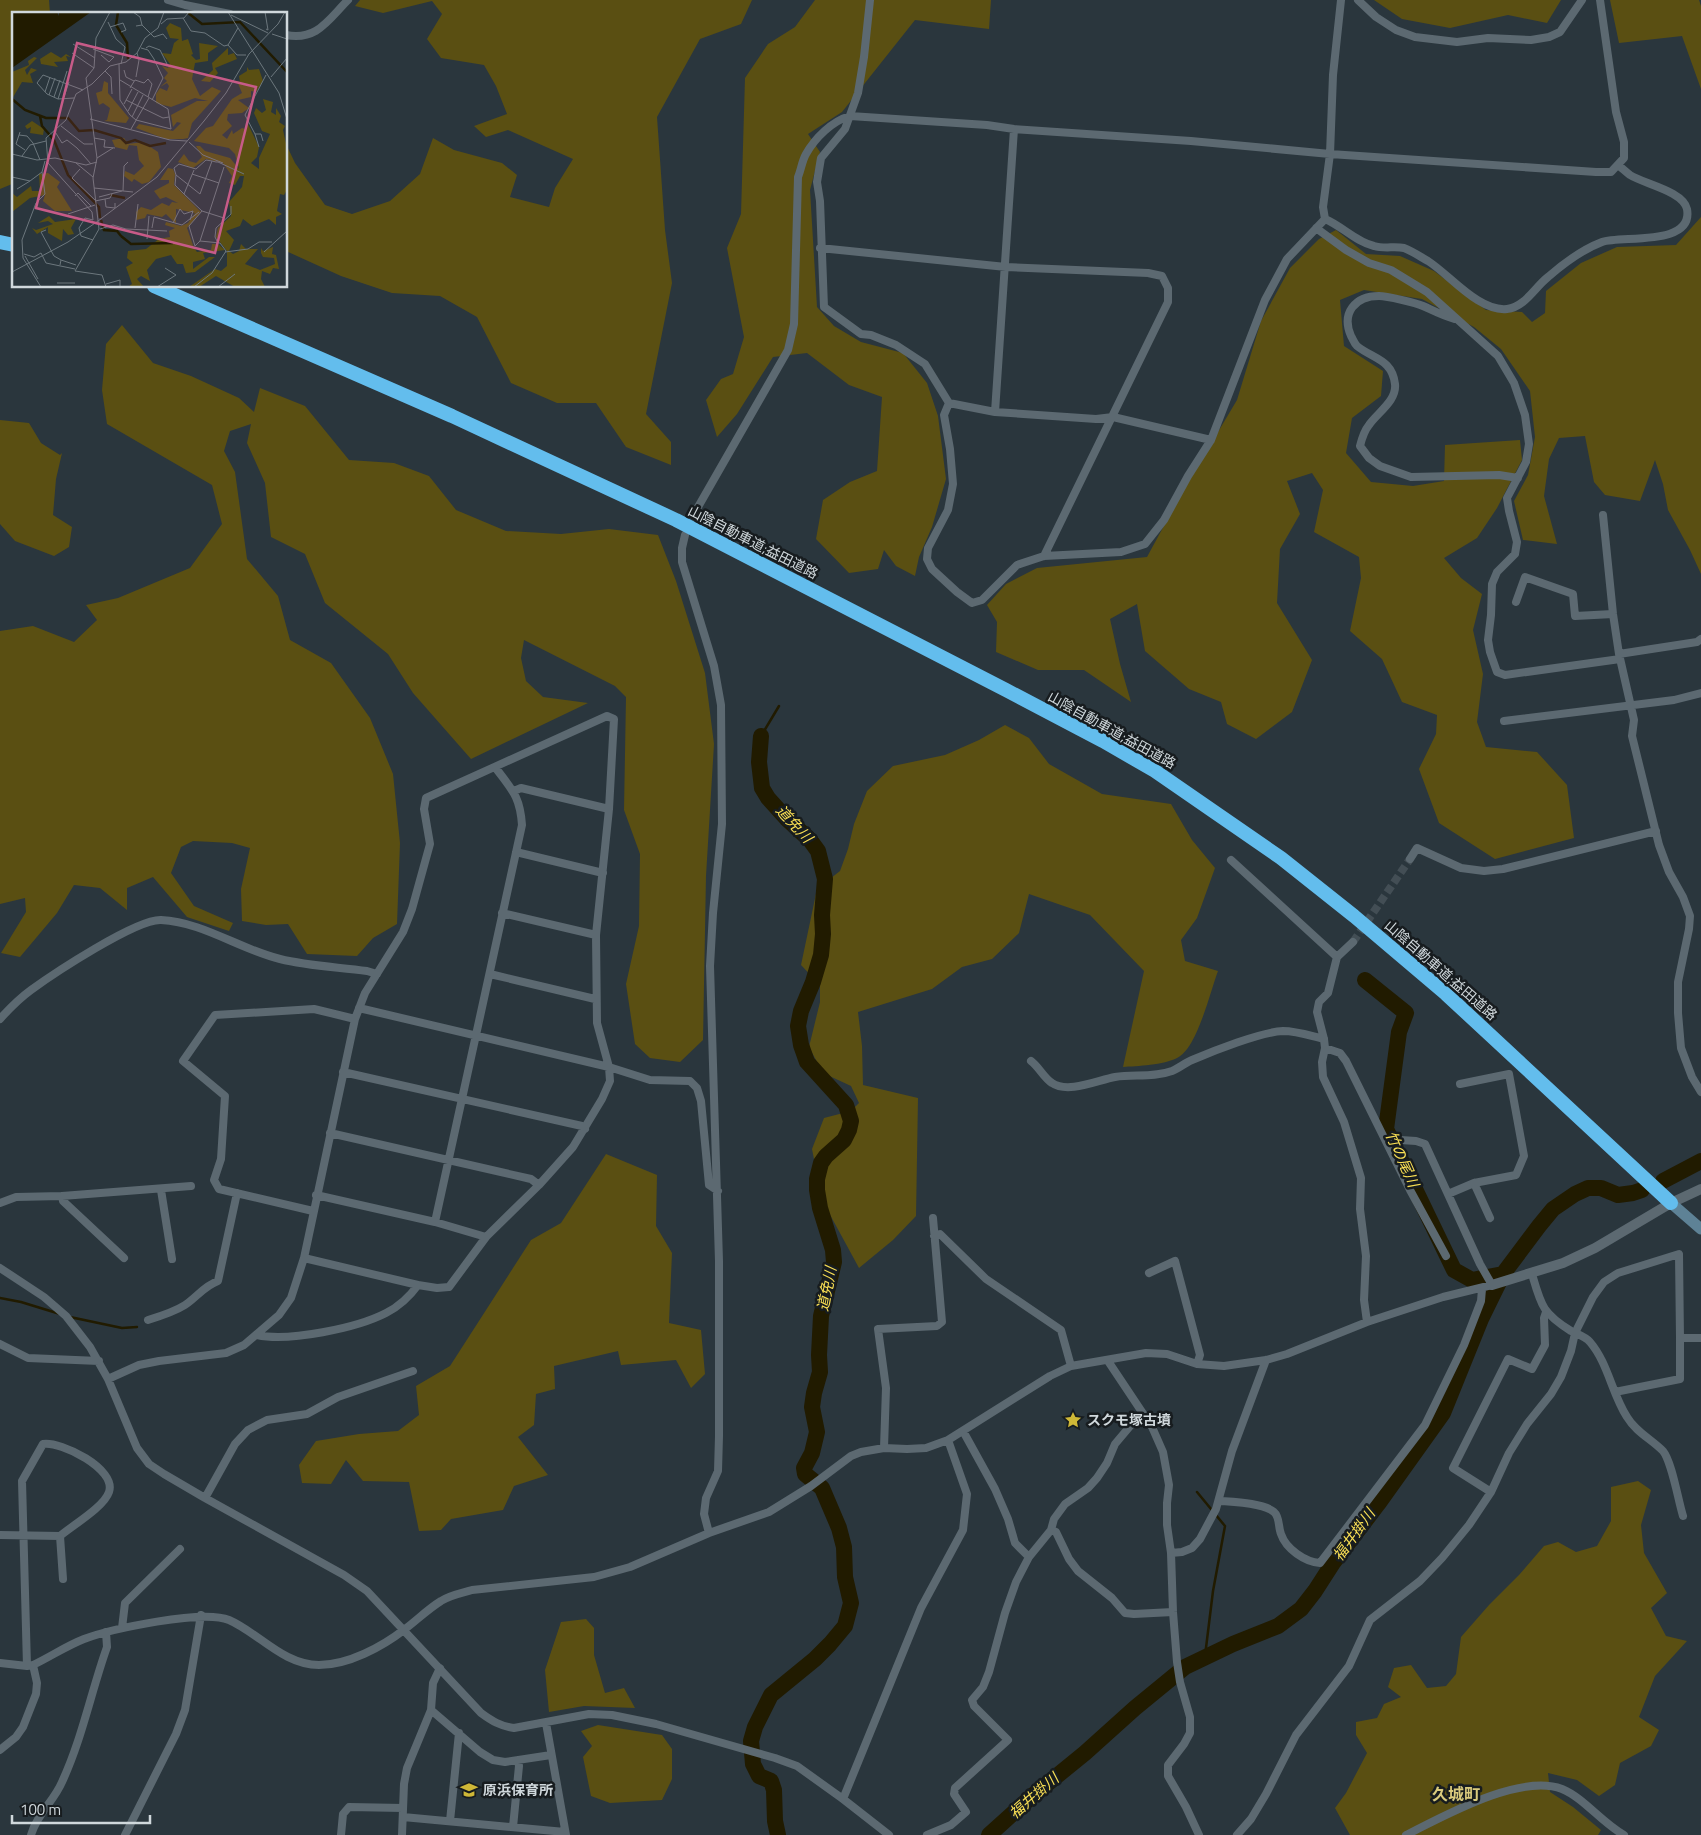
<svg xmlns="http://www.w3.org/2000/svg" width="1701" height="1835" font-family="'Titillium Web','Noto Sans JP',sans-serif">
<rect width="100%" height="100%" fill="#2a363d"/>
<path fill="#5a4f12" d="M0,0H49L50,14H14V181L12,184L0,189Z
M360,0H752L741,24L700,39L657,117L665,230L672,283L646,414L671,442V465L626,447L596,403H557L511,383L477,317L440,296L392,293L341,276L286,251V144L295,163L325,205L352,214L390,201L420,174L433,138L454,150L502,163L517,175L510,197L549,207L555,188L573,159L508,130L486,137L474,126L507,114L496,86L484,65L441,58L427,39L442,14L432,1L383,13L355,6Z
M815,0H991L989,29L915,20L842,112L808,134L820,152L810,190L817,307L834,326L861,342L903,353L927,383L938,416L946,479L932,527L919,557L915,576L896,566L884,550L878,569L849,573L816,539L823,500L850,482L877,471L882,397L849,385L807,353L773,357L737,414L717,437L706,400L721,379L733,374L744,337L727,248L741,214L745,78L768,44L795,27Z
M1374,0H1561L1547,23L1508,15L1450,28L1402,19Z
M1610,0H1699L1701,6V89L1682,36L1619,43Z
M1701,217V574L1690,550L1668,510L1663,484L1655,460L1640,501L1605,495L1594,482L1585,436L1559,438L1549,459L1544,496L1557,544L1523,540L1514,501L1528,475L1535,437L1530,391L1501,349L1474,327L1422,299L1364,290L1340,300L1344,346L1383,371L1381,396L1352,418L1346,453L1371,482L1413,486L1444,481L1445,445L1520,440L1522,460L1497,508L1477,538L1444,558L1461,578L1482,594L1473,630L1483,674L1477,722L1486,747L1537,752L1567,785L1574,838L1495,859L1439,823L1419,769L1436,734L1437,715L1402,702L1382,659L1350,631L1361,578L1359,557L1314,532L1323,490L1312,473L1287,481L1300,514L1280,549L1277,603L1312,660L1292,712L1256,739L1227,724L1221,702L1189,689L1145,651L1137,604L1110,619L1120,664L1131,702L1084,670H1038L996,652L997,622L987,605L1006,584L1037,568L1147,557L1184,489L1237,400L1261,321L1290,268L1319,239L1336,230L1366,254L1400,256L1434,271L1486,310L1522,312L1532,322L1545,313L1546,291L1581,263L1617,247L1676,245Z
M122,325L153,363L191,376L239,398L254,412L260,388L305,406L349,460L394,463L429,476L456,510L506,531L561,534L609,529L658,535L676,581L705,673L714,744L706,876L703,1040L680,1062L650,1058L635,1044L626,984L639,926L640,854L624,810L626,697L615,686L524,640L521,658L526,681L543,697L588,703L471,759L413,693L388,654L325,603L305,554L271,537L265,483L247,443L251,424L230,431L224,451L235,472L247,559L278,596L290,640L331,663L370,718L393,774L400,843L397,924L373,938L357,956L307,954L288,924L266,925L242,921L241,889L250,848L232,843L193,841L181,847L171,873L194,906L233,923L229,931L187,917L153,877L127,888V910L100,888L74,885L57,913L20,957L1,953L26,912L25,898L0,904V631L33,626L74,642L97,620L86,605L118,598L190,568L222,524L212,485L107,424L102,390L106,344Z
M0,420L29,423L41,443L60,455L62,453L56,479L53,515L72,527L69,547L54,556L15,541L0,524Z
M1005,725L1029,738L1049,764L1102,794L1171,804L1192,840L1215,868L1197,918L1181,940L1185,961L1218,971C1210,992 1197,1049 1177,1058C1164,1065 1137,1066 1123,1067L1144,971L1090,915L1029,894L1019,933L992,959L962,967L932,989L858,1012L862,1046L863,1085L918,1098L916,1216L893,1240L859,1268L822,1200L812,1149L824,1118L851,1111L859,1103L851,1086L823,1073L809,1047L820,1002V985L801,965L817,889L840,871L848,849L854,824L867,791L893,766L945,755L979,740Z
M606,1154L657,1175L656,1226L672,1253L669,1323L701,1330L705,1374L691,1388L676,1360L621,1365L618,1351L554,1366L555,1389L536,1394L534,1425L518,1437L548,1475L514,1486L503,1510L451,1519L441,1530L419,1531L409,1482L363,1481L346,1460L331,1484L302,1483L299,1465L316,1441L359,1434L398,1431L419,1415L416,1386L450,1366L531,1240L561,1223Z
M1638,1481L1651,1490L1641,1525L1644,1553L1667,1593L1651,1608L1666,1636L1687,1641L1655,1676L1639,1717L1659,1730L1651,1746L1620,1763L1615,1785L1599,1796L1577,1780L1548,1773L1550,1792L1573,1807L1601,1830L1598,1835H1350L1335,1808L1346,1793L1367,1753L1356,1735V1722L1377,1718L1384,1704L1401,1697L1388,1687L1394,1668L1411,1665L1427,1688L1446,1686L1456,1674L1461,1637L1489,1605L1519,1575L1544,1546L1558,1542L1576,1552L1597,1546L1611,1521V1487Z
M586,1619L594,1628V1655L605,1693L624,1688L635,1708L584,1706L549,1712L545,1670L561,1622Z
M598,1725L662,1735L672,1749V1779L662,1800L610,1803L591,1796L583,1757L592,1746L581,1731Z"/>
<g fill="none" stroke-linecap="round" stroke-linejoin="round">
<path stroke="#211b00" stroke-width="2.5" d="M761,736L779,706
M0,1298L21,1302L60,1314
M70,1317L122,1328L137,1327
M1197,1492L1225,1526L1213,1591L1205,1656"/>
<path stroke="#211b00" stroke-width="16" d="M761,736L759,762L762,788L768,798L786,818L810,840L818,851L825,879L822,915L823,934L821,955L813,982L801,1011L798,1026L801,1045L807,1062L846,1105L851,1121L849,1130L844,1140L826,1156L821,1163L817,1179V1190L820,1208L833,1250L834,1262L821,1316L819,1355L820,1372L814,1393L812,1407L817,1432L812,1453L804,1468L805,1474L822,1488L839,1528L844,1547L845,1577L851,1603L845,1626L830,1644L815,1659L771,1695L755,1727L751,1741L753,1764L759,1776L771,1781L774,1790L775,1821L778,1835
M1365,980L1406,1013L1399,1032L1386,1129L1454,1270L1472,1280L1503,1274
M1663,1181L1701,1161
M989,1835L1031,1797L1085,1753L1135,1708L1185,1667L1233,1644L1278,1626L1301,1609L1315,1591L1333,1563L1378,1504L1443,1413L1481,1319L1503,1274L1539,1226L1553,1209L1575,1194L1588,1188H1601L1618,1195L1633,1193L1642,1190"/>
<path stroke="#434e55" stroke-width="8" stroke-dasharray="8 4" stroke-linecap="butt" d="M1353,942L1410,859"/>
<path stroke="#5c6971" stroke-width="8" d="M168,0L185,5L230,14
M870,0L864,57L858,93L845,129L821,158L817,182L820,201L824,307L861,334L871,335L896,345L925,364L949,403L944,415L950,449L953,484L948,510L928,548L927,559L932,569L957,592L972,603L982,600L1017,565L1044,556L1121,552L1145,544L1164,520L1188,476L1211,440L1265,300L1287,259L1325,219
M1358,0L1376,17L1396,30L1415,37L1457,42L1488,38L1531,40L1549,37L1560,32L1582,0
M286,35C317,41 328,20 348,0
M1325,219C1342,226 1356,242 1374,246C1384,249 1395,246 1404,248C1412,251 1421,257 1428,261C1450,275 1479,312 1507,309C1525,307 1535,287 1548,277C1564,263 1581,250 1602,242C1621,235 1694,247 1687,209C1683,191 1644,184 1630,175C1626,172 1622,168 1618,165
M1325,219L1323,207L1330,154L1333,75L1341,0
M1316,228L1346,250L1369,263L1391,270L1427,292L1498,356L1514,383L1525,415L1529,444L1526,462L1507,498L1509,511L1517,542L1515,554L1497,572L1492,584L1491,615L1488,640L1490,652L1497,672L1505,675L1620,659
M820,248L1006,267L1148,273L1162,276L1168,288V302L1044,556
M1455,319C1443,316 1434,311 1423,306C1416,303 1387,296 1379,296C1355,296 1341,313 1351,336C1353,339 1354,343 1357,346C1373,359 1392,359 1395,384C1397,401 1377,413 1369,425C1364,431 1362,438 1360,446L1369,458L1380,466L1411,477L1499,475L1518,478
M949,403L995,412L1096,419L1113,417L1211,440
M995,412L1014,129
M694,514L788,350L794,324L798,177C801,170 802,161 806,154C815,138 832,121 850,116L987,125L1014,129L1191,141L1330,154L1596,172H1611L1624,158V142L1616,112L1600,0
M1603,515L1613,614L1619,654L1634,720L1632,736L1659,845L1669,872L1683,897L1690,916L1689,929L1678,982V1013L1681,1048L1692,1077L1701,1092
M685,535L682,548V562L714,666L721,705L722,824L713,913L710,966L719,1261V1436L718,1471L706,1498L704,1514L709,1533
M1516,602L1525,577L1573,594L1575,616L1613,614
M1619,654L1697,642L1701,639
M1504,721L1674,700L1701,693
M514,791L521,788L609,809
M516,852L603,873
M1410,859L1417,848L1461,868L1484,871L1503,869L1656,831
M1231,860L1337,957L1328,993L1319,1002L1317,1012L1324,1039L1325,1048L1322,1062L1323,1077L1344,1122L1361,1178L1360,1209L1366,1256L1364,1300L1367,1322
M502,913L596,935
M1337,957L1353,942
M490,974L595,999
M359,1008L609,1067L650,1080L690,1081L697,1088L701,1101L709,1185L718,1191
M0,1019C9,1009 20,998 31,990C53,974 136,919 161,920C203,922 239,949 280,959C308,966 338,967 367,971L377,974
M1325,1048L1340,1053L1346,1061L1410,1190L1446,1256
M1031,1061C1039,1067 1044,1078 1052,1083C1068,1094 1098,1080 1115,1077C1134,1074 1153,1078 1172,1071C1179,1068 1185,1063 1192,1060C1213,1051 1261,1032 1283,1031C1297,1031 1311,1036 1324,1039
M343,1072L582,1126L585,1129
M330,1133L531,1179L539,1185
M1474,1183L1490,1218
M161,1190L172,1259
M1448,1194L1474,1183L1516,1175L1524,1156L1509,1074L1460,1084
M316,1195L435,1222L486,1237
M62,1196L63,1201L124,1258
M0,1203L16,1197L62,1196L191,1186
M313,1211L219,1189L214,1180L221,1159L225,1096L183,1061L215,1015L314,1009L355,1019
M435,1222L522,825C520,796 512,790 495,767
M934,1236L940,1234L986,1279L1061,1330L1071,1366
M0,1268L44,1297L66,1316L90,1347L108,1379L137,1448L149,1464L164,1474L205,1498L344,1575L367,1591L481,1713C492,1721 500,1726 514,1728L589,1714L612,1715L656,1724L775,1758L797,1766L843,1799L889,1835
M1149,1273L1175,1261L1200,1355L1197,1364
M1532,1274C1541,1305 1542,1313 1571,1331C1577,1334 1586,1337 1590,1342C1608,1363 1612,1394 1627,1417C1636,1432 1651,1439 1663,1451C1672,1462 1678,1500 1683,1516
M148,1320C161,1316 174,1312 185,1305C197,1297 204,1286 218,1281L237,1193
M257,1335C289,1342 357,1328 386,1313C398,1307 410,1296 418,1285
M0,1344L28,1358L99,1361
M1108,1361L1152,1427L1163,1452L1169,1485L1167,1503V1525L1171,1553L1173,1612L1177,1662L1180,1682L1190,1717V1733L1184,1744L1168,1765V1776L1186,1807L1199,1835
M108,1379L139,1365L159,1361L226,1353L244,1345L279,1315L291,1298L304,1258L355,1019L365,993L403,932L412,909L430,844L424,809L426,798L607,716L614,719L609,809L596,935L597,1023L609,1067L610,1081L602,1099L573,1147L539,1185L486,1237L449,1287L437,1288L418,1285L304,1258
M1615,1392L1680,1379V1338
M963,1431L995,1489L1008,1519L1015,1543L1029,1557
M884,1448L886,1388L878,1329L937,1326L942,1322L933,1218
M1491,1492L1453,1468L1508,1359L1532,1369L1545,1345L1544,1318L1546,1312
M205,1498L235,1444L248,1430L267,1420L307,1414L338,1397L413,1371
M1220,1501C1233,1502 1264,1503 1274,1512C1280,1517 1278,1527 1281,1534C1286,1549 1305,1562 1320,1563L1425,1425L1464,1345L1481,1301L1482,1289
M1051,1530L1056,1532L1069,1559L1078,1571L1112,1598L1125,1613L1134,1614L1173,1612
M0,1535L60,1536
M1171,1553L1182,1552L1192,1548L1200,1539L1216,1509L1232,1451L1266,1360
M122,1628L125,1603L180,1549
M0,1663L27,1666L33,1665C50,1657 66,1646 84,1639C111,1629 203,1609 229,1620C259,1633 283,1665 319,1665C348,1665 382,1647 405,1629C417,1620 428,1609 441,1601C450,1595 462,1593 472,1590L594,1577L630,1567L709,1533L769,1512L811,1486L851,1456L861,1452L884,1448L907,1449L926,1448L948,1440L1050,1376L1071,1366L1146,1353L1167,1354L1197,1364L1224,1366L1266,1360L1287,1354L1367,1322L1443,1297L1492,1285L1480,1264L1425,1144L1416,1141L1385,1139
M27,1666L22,1481L43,1444C61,1441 117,1469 109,1492C104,1507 73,1525 60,1536L63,1579
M431,1710L480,1752L493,1760L505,1762L551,1755
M546,1723L566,1835
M0,1750L16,1737L23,1727L36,1694L37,1683L33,1665
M843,1799L921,1608L963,1530L967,1494L948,1440
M403,1817L565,1832
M450,1821L459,1733
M513,1827L519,1766L518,1760
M31,1835C37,1814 54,1801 62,1782C82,1739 91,1692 107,1647L106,1632
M125,1835L176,1734L185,1710L201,1615
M341,1835L343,1814L349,1807L403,1808
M402,1835L404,1784L407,1768L431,1710L433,1683L440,1668
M927,1835L951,1825L966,1812L954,1794L955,1788L1008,1740L974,1706L972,1700L983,1687L989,1672L1005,1613L1016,1582L1029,1557L1051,1530L1054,1519L1065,1504L1088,1488L1097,1478L1107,1463L1115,1444L1142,1412
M1237,1835L1251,1819L1266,1794L1296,1735L1349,1666L1370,1620L1420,1581L1442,1558L1469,1525L1491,1492L1509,1453L1527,1424L1551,1394L1561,1377L1571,1351L1575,1333L1593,1297L1604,1282L1618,1273L1679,1254L1680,1338H1701
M1406,1835C1444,1816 1520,1773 1562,1789C1584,1798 1602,1823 1624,1835"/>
<path stroke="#5c6971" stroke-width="10" d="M1492,1285L1563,1263L1595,1248L1671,1203L1701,1189"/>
<path stroke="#5e8296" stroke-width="11" d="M1671,1203L1701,1229"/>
<path stroke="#63bded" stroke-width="14" d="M0,242L14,245
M154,286L452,416L676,520L1006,690L1103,741L1155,771L1281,858L1354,916L1446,994L1671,1203"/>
</g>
<defs>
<g id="sight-bare" transform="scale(1.35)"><path d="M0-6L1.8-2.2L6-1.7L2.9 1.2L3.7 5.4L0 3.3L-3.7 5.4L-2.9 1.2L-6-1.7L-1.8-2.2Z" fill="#cfb837" stroke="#171c1f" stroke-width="2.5" paint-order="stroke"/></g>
<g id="school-bare" transform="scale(1.35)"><path d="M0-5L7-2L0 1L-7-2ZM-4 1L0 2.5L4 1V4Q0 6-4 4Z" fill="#cfb837" stroke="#171c1f" stroke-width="2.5" paint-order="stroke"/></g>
</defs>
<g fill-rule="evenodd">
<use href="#sight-bare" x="1073" y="1420"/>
<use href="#school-bare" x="469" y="1790"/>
</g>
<g text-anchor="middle" stroke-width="5" stroke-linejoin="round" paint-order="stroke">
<g font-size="14" fill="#d0d8dc" stroke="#171c1f">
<text transform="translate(753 542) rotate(27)" y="5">山陰自動車道;益田道路</text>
<text transform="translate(1112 730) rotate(29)" y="5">山陰自動車道;益田道路</text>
<text transform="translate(1441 970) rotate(41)" y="5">山陰自動車道;益田道路</text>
</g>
<g font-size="14" font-weight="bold" fill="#d0d8dc" stroke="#171c1f" text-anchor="start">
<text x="1087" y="1425">スクモ塚古墳</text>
<text x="483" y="1795">原浜保育所</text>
</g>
<g font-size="15" font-style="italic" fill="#f8de54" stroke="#171c1f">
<text transform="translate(794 824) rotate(47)" y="5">道免川</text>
<text transform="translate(1402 1159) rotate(66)" y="5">竹の尾川</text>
<text transform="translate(827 1289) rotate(-79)" y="5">道免川</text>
<text transform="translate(1354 1535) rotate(-54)" y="5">福井掛川</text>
<text transform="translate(1034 1796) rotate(-41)" y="5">福井掛川</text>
</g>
<g font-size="16" font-weight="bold" fill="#dacb7d" stroke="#171c1f">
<text x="1456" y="1800">久城町</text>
</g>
</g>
<g transform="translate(12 12)">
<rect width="275" height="275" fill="#2a363d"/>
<path d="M158,11L169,16L170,29L176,27L181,42L179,43L184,48L188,47L187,31L206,34L196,41V49L183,51L180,67L188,84L200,75L209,79L180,111L176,126L171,127H154L124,116L127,112L161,119L169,111L165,110L161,115L159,103L185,89H196L183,86L159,95L144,91V82L148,76L155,79L157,74L155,71L148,75L155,69L152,66L156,61L150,54L156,56L158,52L150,41L159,42L162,31L167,27L158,26L154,16ZM216,36V43L222,41L225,47L203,56L206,61L198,70L189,69L201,58L200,51ZM39,40L49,46L54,42L59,45L54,44L56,49L42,50L46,55L29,52L28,47ZM22,45L25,46L13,58L15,63L19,56L25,58L18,62L21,71L10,70L0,87V60L17,53L16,49ZM235,55L237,58L247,57L251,69L244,80L239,79V85L226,88L237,96L230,101L216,102L215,108L220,114L210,123L215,127L220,118L221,122L230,116L233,117L235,110L247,135L245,145L239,151L247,157V146L258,122L250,119L242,101L244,96L250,101L254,98L251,87L261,90L259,100L264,103V96L269,104L267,110L273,114L271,118L275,136V178L272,183L268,182L265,199L270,202L264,205V213L257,207L240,214L231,207L228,214L214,219L222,228L217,239L221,242L227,239L229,232L234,237H246L233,252L248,258L263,252L262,246L251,245L249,241V236L251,239L261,235L260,242L264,243L267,257L261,256L258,262L250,259L249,267L253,275H223L204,264L187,275H177L203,257L209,259L215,254V239L204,225L206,216L219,204L217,190L230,175L232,164H228L223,173L217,171L220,164L211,151L194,147L181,156L166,150L172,142L177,149L184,151L190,145L184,134H188L193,139L218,146L227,157L223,142L217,136L182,129L194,116L201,114L220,87L230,81L225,69L228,70L227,64L235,59ZM92,69L96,71V81L117,106L114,111L92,109L95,108L98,96L91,91L87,93L84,81L90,79ZM20,109L32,117L31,123L18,121L19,115L15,117L13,114ZM112,126L116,132L131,130L146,140L149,155L137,170L130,172L122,167L120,170L112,164L113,159L122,163L132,154L127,148L125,134L117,133L115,138L103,135L100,128ZM156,156L161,157L163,162L162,173L189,200L175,216L182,236L185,240L199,238L200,232H206L213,238L191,241L193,247L181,250V257L197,245H203L183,260L174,261L171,252H165L159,243L144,247L135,258L138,269L129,264L125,267L132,275H116L120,272L114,255L121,251L115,246L116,239L134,237L147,227L158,225L157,219L163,216L153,213L154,210L169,214L176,211L183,201L164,197V212L154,202L150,205L135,202L133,206L124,208V200L129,195L139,198L150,191L157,194L160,190L166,191L154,185L148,187L142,179L157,171V168H148ZM36,161L48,170L45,175L60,199H43L31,189L33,183L18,186L0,200V181L5,185L19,174L20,179H28L27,162ZM37,204L43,210L64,207L59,216L62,222L56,223L51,217L50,229L36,221V215L25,222L20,216L24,218L41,212L36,209L26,211Z" fill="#5a4f12"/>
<path d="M0,0H45L47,4V0H79L0,56Z" fill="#211b00"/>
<path fill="none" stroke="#211b00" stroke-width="2.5" d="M106,0L104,13L115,31L116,47M175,0L190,12L228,10L275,60M0,87L13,98L34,106H56L67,119L82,118L109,126L114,131L123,128L138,134L154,131M28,104L30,114L42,128L56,163L87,195L88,206M98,183L113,186M89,208L92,218L105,219L109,224M109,224L119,232L161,231"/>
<path fill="none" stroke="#6c777d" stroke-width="1" d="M121,0L128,5L130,13M216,0L267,81L275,107M253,0L256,18L254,17M219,3L256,21M171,6L179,19L193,21L212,34L216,33L226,16M96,10L104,27L113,35L109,52M149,12L155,7L172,6L177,0M124,14L130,13L142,25L151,22L155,27M98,15L111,11L114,18L109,20M260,22L275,27M61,32L83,46M216,33L225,43H234M129,36L136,38L142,47L151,66L140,88M134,36L137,34L148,38L155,52M81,37L102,45L97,50L89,43M60,41L82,56M107,52L108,88L118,103L124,108L159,117L156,97L108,68M112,58L114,65L122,69M93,59L99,65L100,82M124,65L127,48L125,41M259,65L275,46M118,76L123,68L132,71L136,67L140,72L136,85M33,80L38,65M37,83L43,66M42,85L48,68M52,85L57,70M62,86L46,87L35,82L25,71L31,63L71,78M46,87L55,59M114,88L151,106L157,105M112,92L120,77M116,99L126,80M120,105L131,83M78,107L158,128L175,129M49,114L72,132H81M119,117L137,86M42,118L50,131L55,128L65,136L79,152M8,120L4,132L13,138M243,122L233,103L254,63M7,123L15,124L21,131L28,148M82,126L93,128L92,135L103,136M177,130L191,143L211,151M247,135L243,122H249L251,129M0,142L25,148L34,147M10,144L18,133L34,129M85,146L101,136M34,147L43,146L74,153L85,150M200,149L188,182L164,163L162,156L167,152L184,157L194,148L200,149L204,150H206L232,162M64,151L81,165M68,157L60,166L83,188M180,162L207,171M164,163L163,173L172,182L190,199L212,206M0,165L18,169L30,160M82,176L121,180M5,177L18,169M111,179L112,154L116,150M172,182L182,158M63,184L66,181L79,194M87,185L110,179M93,187L94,195L103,196V191M83,189L98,186L100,182M190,199L177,214L183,234L188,229L212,155M56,202L83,193M86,209L145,165L192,109L214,81L237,42L266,12L273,0M161,211L168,197L172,202L181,199L178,208M123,216L126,192M140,216L142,205L170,213L187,200M88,217L101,213L114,217L155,219M34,218L29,220L42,244L49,248L48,253M135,227L137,204M81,228L69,224L67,216L73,206L81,208L80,200L36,151L34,126L54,108L64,82L80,72L98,54L114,50L125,41L133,26L146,16L152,0M206,231L203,225L204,216L219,202V194M275,231V247M213,240L236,237L247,230H260M252,240L275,219M12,242L22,245L29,241L34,251L63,257M13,244L26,267M49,248L64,253M0,260L56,230L86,209M45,271H63M94,272L108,268V275M29,275L11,246L10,228L24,191L33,182L30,160L33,149M94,275L90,263L63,259L87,217L81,166L85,146L74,66L82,56L84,26L98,0M145,275L164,263L153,256M182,275L200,261L214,239L208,231L188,229M206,275L223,262"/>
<path fill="#c75b88" fill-opacity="0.15" stroke="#c75b88" stroke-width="2.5" d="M65,31L244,75L203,241L24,196Z"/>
<rect width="275" height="275" fill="none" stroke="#d0d8dc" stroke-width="2.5"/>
</g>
<path d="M12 1815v8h138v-8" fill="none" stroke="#d0d8dc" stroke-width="2.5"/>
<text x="20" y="1815" font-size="15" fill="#d0d8dc" stroke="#171c1f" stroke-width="4" paint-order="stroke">100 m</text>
</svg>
